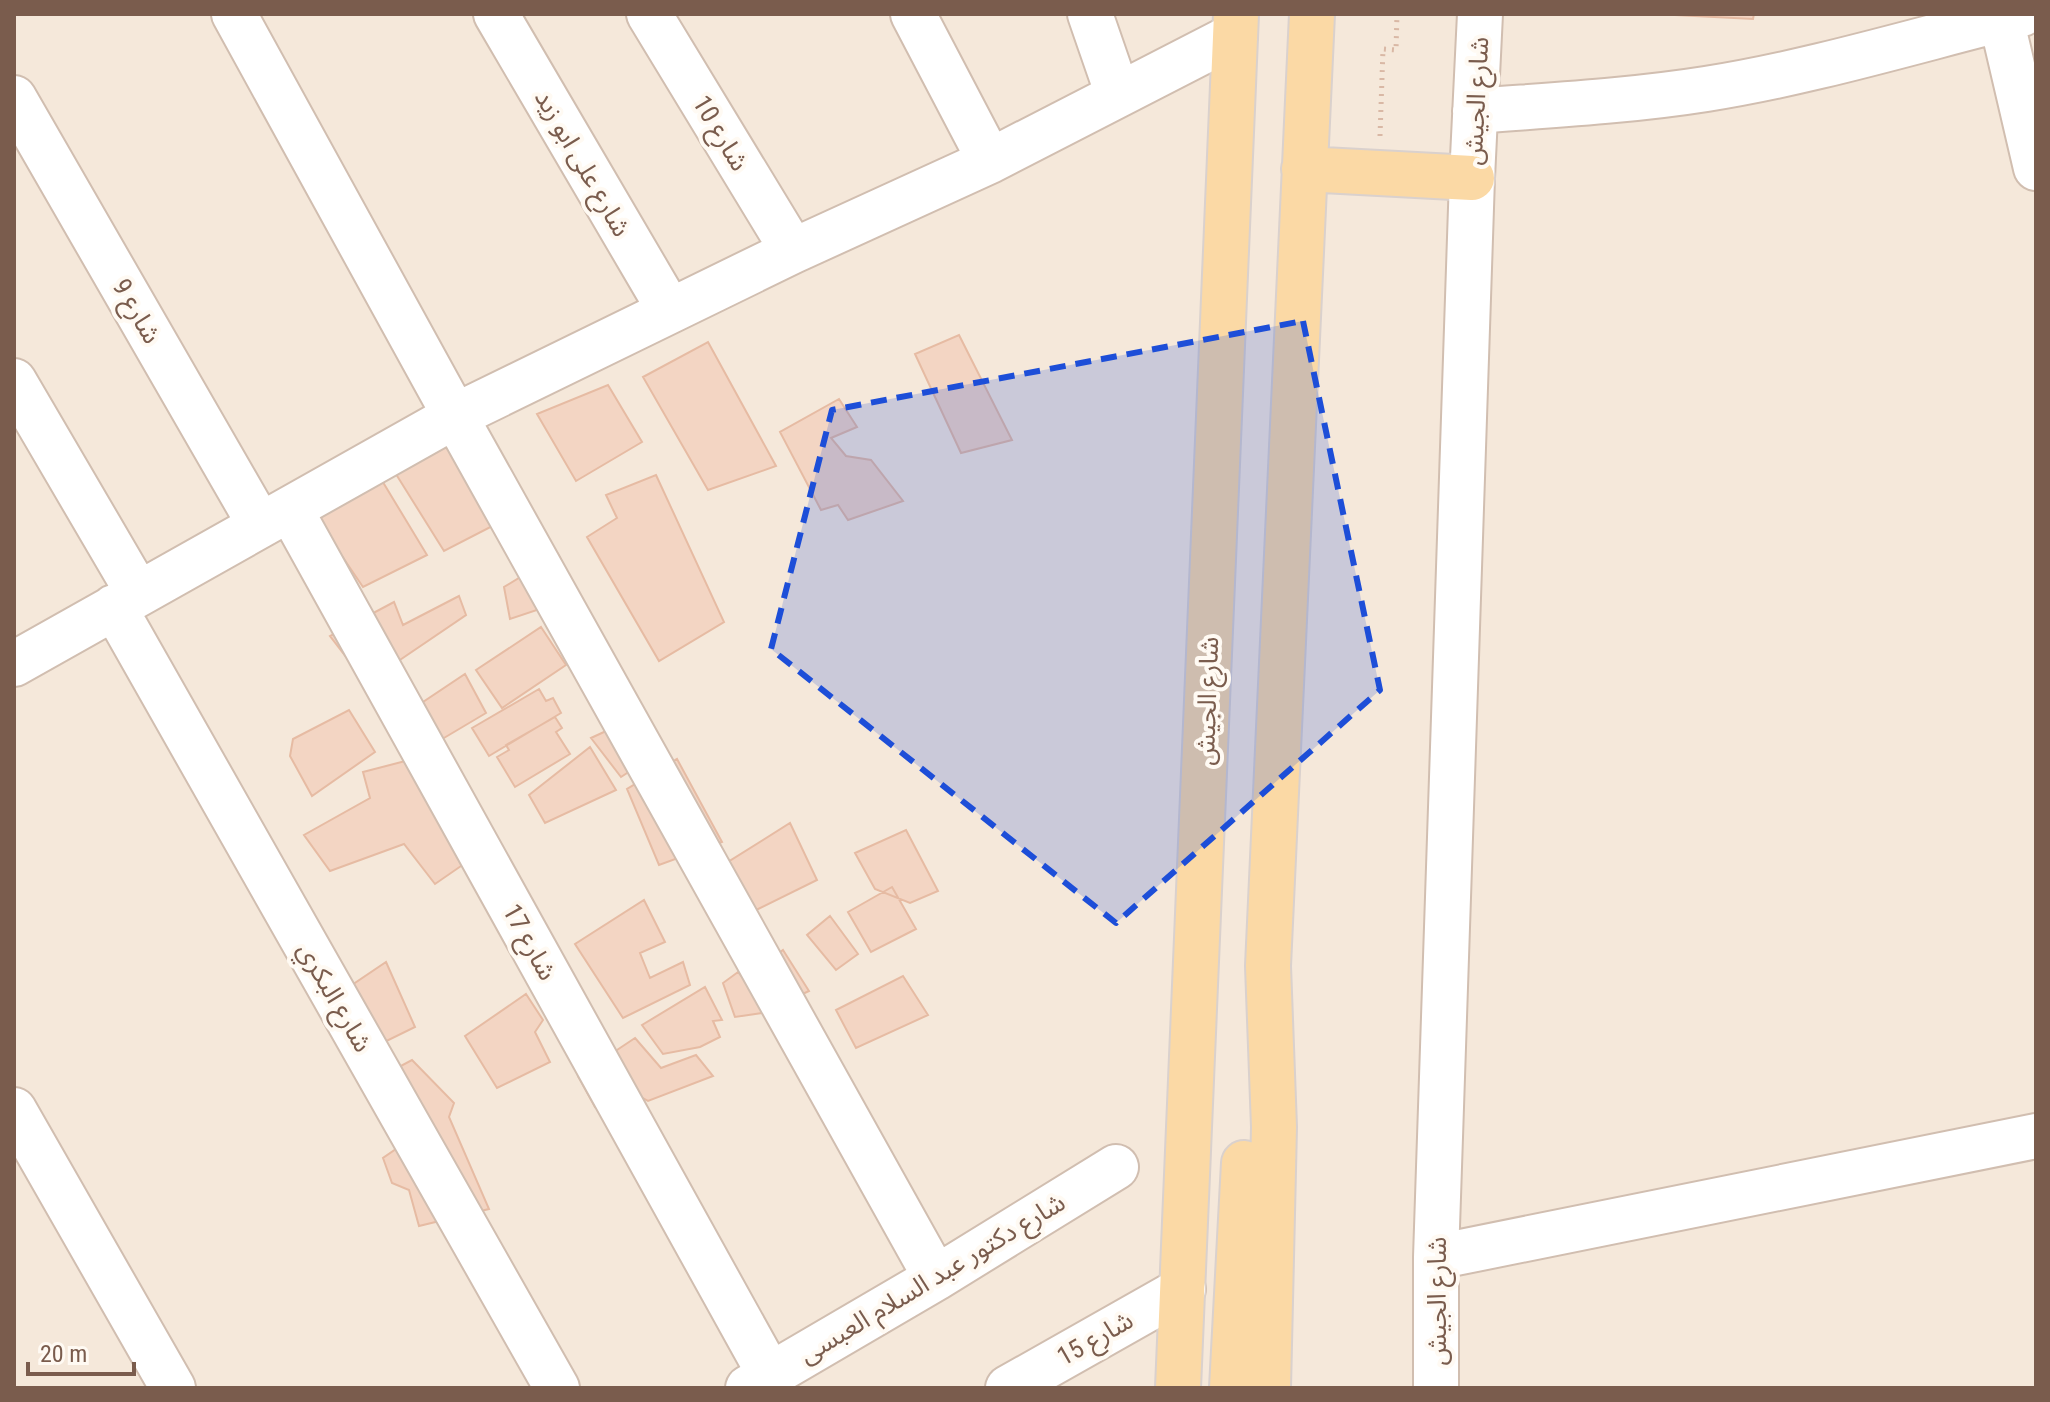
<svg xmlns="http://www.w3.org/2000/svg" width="2050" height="1402" font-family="'Roboto Condensed','Noto Sans Arabic',sans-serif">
<rect width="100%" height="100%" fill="#fdf6ec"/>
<path fill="#f5e8da" d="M14,14H2036V1388H14Z"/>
<path fill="#f3d5c3" stroke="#e6bba3" stroke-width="2" d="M1655,14H1754L1753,19Z
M959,335L1012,440L961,453L915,354Z
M708,342L776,466L708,490L643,377Z
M608,385L642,442L576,481L537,414Z
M839,399L857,427L831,438L846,456L871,460L903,501L848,520L838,505L821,510L780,432Z
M455,439L504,520L444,551L394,471Z
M378,474L427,555L363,587L314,515Z
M656,475L724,622L659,661L587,537L617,518L606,495Z
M558,554L579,596L510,619L504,587Z
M459,596L466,615L366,683L330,636L394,602L403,625Z
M541,627L566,665L502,708L476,670Z
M465,674L486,713L417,754L396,720Z
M539,689L546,701L553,698L561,713L489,756L472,728Z
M349,710L375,752L312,796L290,756L293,739Z
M555,717L562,728L556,732L570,754L515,787L497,757L509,750L506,745Z
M632,719L656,754L621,777L591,738Z
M590,747L616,790L545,823L529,795Z
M440,752L490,846L435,884L404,844L330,871L304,835L370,798L363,772Z
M677,759L722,842L659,865L627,789Z
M790,823L817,880L748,914L728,862Z
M906,830L938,891L910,903L875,889L855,853Z
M892,887L916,929L871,952L848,912Z
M644,900L665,942L640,953L650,978L683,962L690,985L623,1018L575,944Z
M830,916L858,954L836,970L807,935Z
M783,950L809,991L762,1013L735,1017L723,983L738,972L744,979Z
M386,962L415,1027L360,1054L349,987Z
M903,976L928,1015L856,1048L836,1010Z
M705,987L722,1020L713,1021L720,1037L700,1047L663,1054L642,1025Z
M526,994L543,1020L535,1032L550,1062L497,1088L465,1036Z
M635,1038L661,1068L696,1055L713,1076L648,1101L635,1094L595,1107L578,1076Z
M412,1060L454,1103L449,1117L489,1209L419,1226L409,1190L392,1183L383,1158L409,1140L389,1108L377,1115L363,1086Z"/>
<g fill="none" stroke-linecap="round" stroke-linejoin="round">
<g stroke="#d1beb0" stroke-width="48">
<path id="minor" d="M234,14L455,416L936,1278
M496,14L670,311
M649,14L793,251
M913,14L990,161
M1090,14L1118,95
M2000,14L2036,168
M14,98L260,525
M1475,111C1552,105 1630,101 1706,89C1813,72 1917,40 2022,14
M14,381L138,593
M290,509L770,1375
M114,607L557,1388
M14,664L455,416L793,251L990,161L1235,35
M14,1110L173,1388
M1436,1257L2036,1136
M748,1388L936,1278L1116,1167
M1008,1388L1183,1289
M1436,1388V1257L1472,178L1480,14"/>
</g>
<g stroke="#dad1cd" stroke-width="48">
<path id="major" d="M1304,169L1472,178
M1178,1388L1236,14
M1232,1388L1244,1163
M1268,1388L1274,1127L1268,966L1312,14"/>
</g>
<path stroke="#d9b8a5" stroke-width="5" stroke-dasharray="2 6" stroke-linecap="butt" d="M1380,136L1383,49L1396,50L1397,14"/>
<use href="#minor" stroke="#fff" stroke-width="44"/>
<use href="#major" stroke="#fbd9a5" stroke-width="44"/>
</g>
<path fill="#1d4ed8" fill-opacity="0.2" stroke="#1d4ed8" stroke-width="6" stroke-dasharray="16 10" stroke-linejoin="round" d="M1303,321L1380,690L1116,923L771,649L832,410Z"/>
<g text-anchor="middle" stroke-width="8" stroke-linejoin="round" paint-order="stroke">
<g font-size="26" fill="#7a5c4d" stroke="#fffaf3">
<text transform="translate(1476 101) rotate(-87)" y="9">شارع الجيش</text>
<text transform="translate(721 133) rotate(59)" y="9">شارع 10</text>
<text transform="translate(583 163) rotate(60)" y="9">شارع على ابو زيد</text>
<text transform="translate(137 311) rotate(60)" y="9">شارع 9</text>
<text transform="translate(1207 701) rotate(-88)" y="9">شارع الجيش</text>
<text transform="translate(530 942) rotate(61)" y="9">شارع 17</text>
<text transform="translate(335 997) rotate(60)" y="9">شارع البكري</text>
<text transform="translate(932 1278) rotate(-31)" y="9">شارع دكتور عبد السلام العبسى</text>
<text transform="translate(1437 1301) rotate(-90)" y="9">شارع الجيش</text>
<text transform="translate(1095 1338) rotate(-30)" y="9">شارع 15</text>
</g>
</g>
<rect width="2050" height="1402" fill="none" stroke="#7a5c4d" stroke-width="32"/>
<path d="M28 1362v12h106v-12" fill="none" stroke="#7a5c4d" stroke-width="4"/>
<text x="40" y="1362" font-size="24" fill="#7a5c4d" stroke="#fffaf3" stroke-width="6" paint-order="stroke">20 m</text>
</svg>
